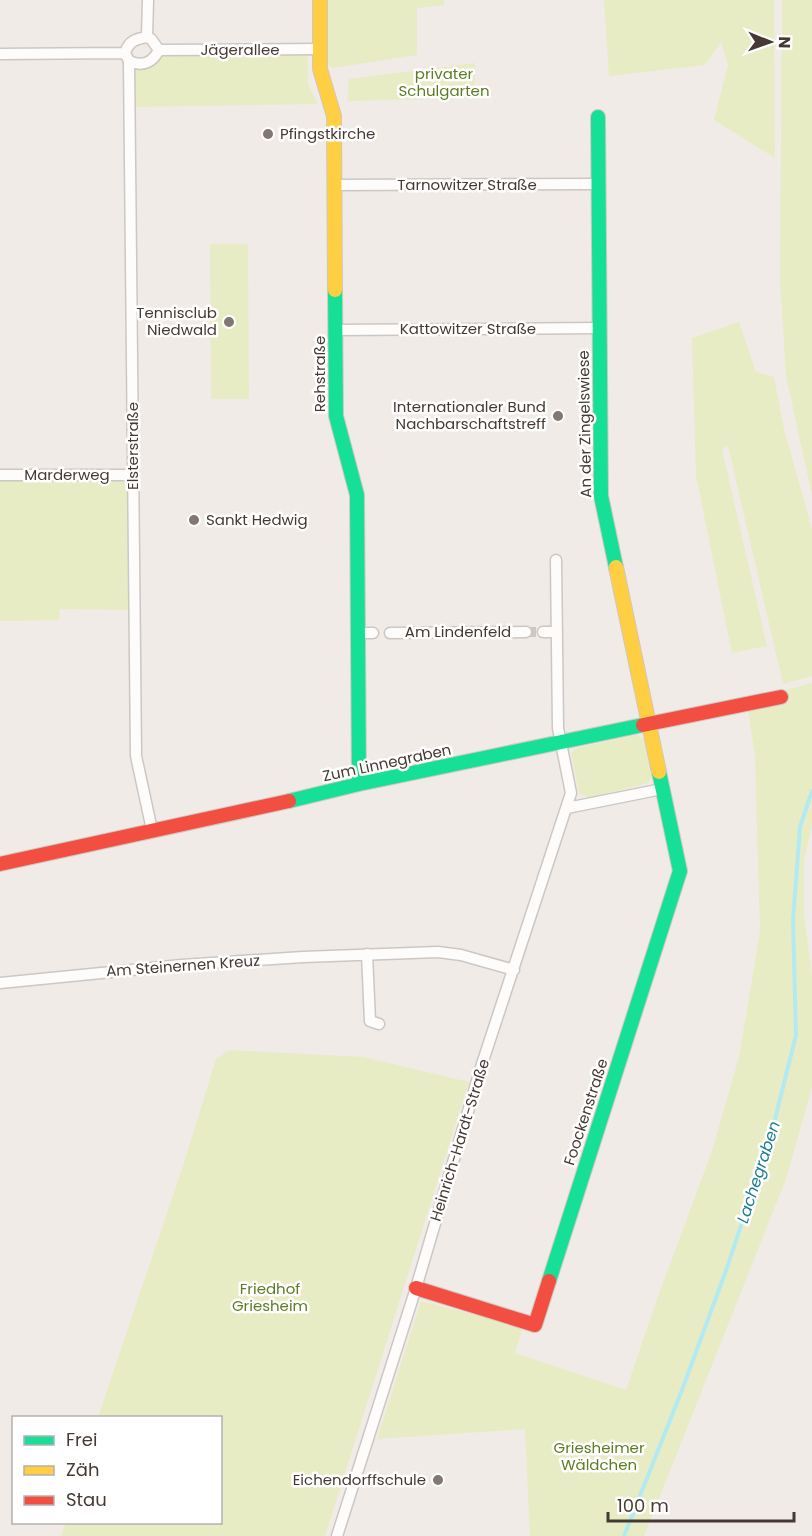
<svg xmlns="http://www.w3.org/2000/svg" width="812" height="1536" font-family="Poppins,sans-serif">
<rect width="100%" height="100%" fill="#f0ebe6"/>
<path fill="#e7ecc4" d="M325,0H444V5L417,8V55L332,68L325,62Z
M604,0H774L775,158L714,120L728,65L721,42L705,65L609,76Z
M782,0H812V496L786,375L780,280Z
M307,52L308,84L318,104L132,107V64L159,53Z
M475,63V98L347,101L349,79Z
M210,244H248L249,399H211Z
M739,322L756,372L774,377L784,429L812,529V676L783,684L728,446L722,449L767,646L732,653L696,476L692,338Z
M0,475H133L134,610L60,609L59,620L0,621Z
M812,683V827L804,861V915L812,976V1087L786,1179L644,1536H530L525,1429L377,1439L421,1301L523,1327L515,1353L626,1390L656,1302L712,1151L739,1057L760,931L755,758L747,701Z
M637,735L646,740L654,775L648,783L589,798L579,793L571,753L577,748Z
M230,1050L363,1057L469,1082L325,1536H61L66,1523L220,1522V1418L98,1417L184,1163L216,1059Z"/>
<g fill="none" stroke-linecap="round" stroke-linejoin="round">
<path stroke="#b3eaf2" stroke-width="4" d="M624,1536L682,1390L728,1265L772,1131L796,1035L793,920L800,827L812,791"/>
<path stroke="#cec7c2" stroke-width="10" stroke-dasharray="10 5" stroke-linecap="butt" d="M526,632H543"/>
<g stroke="#ccc7c3" stroke-width="13">
<path id="street" d="M147,37L151,39L159,50C152,63 143,67 129,61L125,53C129,41 135,39 147,37Z
M147,37L148,0
M159,50L320,49
M0,54L125,53
M129,61L136,756L152,830
M335,185L599,184
M336,330L600,328
M0,475H133
M543,632H557
M358,633H373
M390,633L526,632
M567,808L662,789
M367,954L370,1021L379,1024
M0,983L182,965L303,957L438,952L461,955L514,970
M337,1536L416,1288L482,1064L571,793L558,728L556,560"/>
</g>
<g stroke="#d1c7be" stroke-width="16">
<path id="fast" d="M598,117L601,496L616,567
M335,290L336,416L357,495L359,784
M289,801L359,784L643,725
M549,1281L680,871L659,772"/>
</g>
<g stroke="#d1c7be" stroke-width="16">
<path id="slow" d="M320,0V69L334,116L335,290
M616,567L659,772"/>
</g>
<g stroke="#d1c7be" stroke-width="16">
<path id="jam" d="M643,725L781,697
M0,864L289,801
M416,1288L535,1325L549,1281"/>
</g>
<use href="#street" stroke="#fdfcfb" stroke-width="10"/>
<use href="#fast" stroke="#16e098" stroke-width="14"/>
<use href="#slow" stroke="#ffcf43" stroke-width="14"/>
<use href="#jam" stroke="#f24e42" stroke-width="14"/>
</g>
<g fill="#827772" stroke="#fff" stroke-width="2">
<circle cx="268" cy="134" r="6"/>
<circle cx="229" cy="322" r="6"/>
<circle cx="558" cy="416" r="6"/>
<circle cx="194" cy="520" r="6"/>
<circle cx="438" cy="1480" r="6"/>
</g>
<g text-anchor="middle" stroke-width="5" stroke-linejoin="round" paint-order="stroke">
<g font-size="15" fill="#463933" stroke="#fff">
<text x="240" y="55">Jägerallee</text>
<text x="467" y="190">Tarnowitzer Straße</text>
<text x="468" y="334">Kattowitzer Straße</text>
<text transform="translate(320 374) rotate(-90)" y="5">Rehstraße</text>
<text transform="translate(585 424) rotate(-91)" y="5">An der Zingelswiese</text>
<text transform="translate(133 446) rotate(-90)" y="5">Elsterstraße</text>
<text x="67" y="480">Marderweg</text>
<text x="458" y="637">Am Lindenfeld</text>
<text transform="translate(387 763) rotate(-12)" y="5">Zum Linnegraben</text>
<text transform="translate(183 966) rotate(-4)" y="5">Am Steinernen Kreuz</text>
<text transform="translate(586 1112) rotate(-72)" y="5">Foockenstraße</text>
<text transform="translate(460 1140) rotate(-73)" y="5">Heinrich-Hardt-Straße</text>
</g>
<g font-size="15" fill="#5b7c21" stroke="#fff">
<text x="444" y="79">privater<tspan x="444" dy="17">Schulgarten</tspan></text>
<text x="270" y="1294">Friedhof<tspan x="270" dy="17">Griesheim</tspan></text>
<text x="599" y="1453">Griesheimer<tspan x="599" dy="17">Wäldchen</tspan></text>
</g>
<g font-size="15" fill="#463933" stroke="#fff" text-anchor="end">
<text x="280" y="139" text-anchor="start">Pfingstkirche</text>
<text x="217" y="318">Tennisclub<tspan x="217" dy="17">Niedwald</tspan></text>
<text x="546" y="412">Internationaler Bund<tspan x="546" dy="17">Nachbarschaftstreff</tspan></text>
<text x="206" y="525" text-anchor="start">Sankt Hedwig</text>
<text x="426" y="1485">Eichendorffschule</text>
</g>
<g font-size="16" font-style="italic" fill="#1e7e90" stroke="#fff">
<text transform="translate(758 1172) rotate(-72)" y="6">Lachegraben</text>
</g>
</g>
<rect x="12" y="1416" width="210" height="108" fill="#ffffff" stroke="#b5b0ad" stroke-width="1.5"/>
<rect x="24" y="1436" width="30" height="9" fill="#16e098" stroke="#b5b0ad" stroke-width="1.5"/>
<text x="66" y="1446" font-size="18" fill="#463933">Frei</text>
<rect x="24" y="1466" width="30" height="9" fill="#ffcf43" stroke="#b5b0ad" stroke-width="1.5"/>
<text x="66" y="1476" font-size="18" fill="#463933">Zäh</text>
<rect x="24" y="1496" width="30" height="9" fill="#f24e42" stroke="#b5b0ad" stroke-width="1.5"/>
<text x="66" y="1506" font-size="18" fill="#463933">Stau</text>
<g transform="translate(770 42) rotate(91)" stroke="#ffffff" stroke-width="4.5" paint-order="stroke">
<path d="M0-4.5L10 22L0 15L-10 22Z" fill="#463933"/>
<text y="-9" font-size="16" font-weight="bold" text-anchor="middle" fill="#463933">N</text>
</g>
<path d="M608 1512v9h186v-9" fill="none" stroke="#463933" stroke-width="3"/>
<text x="617" y="1512" font-size="18" fill="#463933" stroke="#ffffff" stroke-width="4.5" paint-order="stroke">100 m</text>
</svg>
